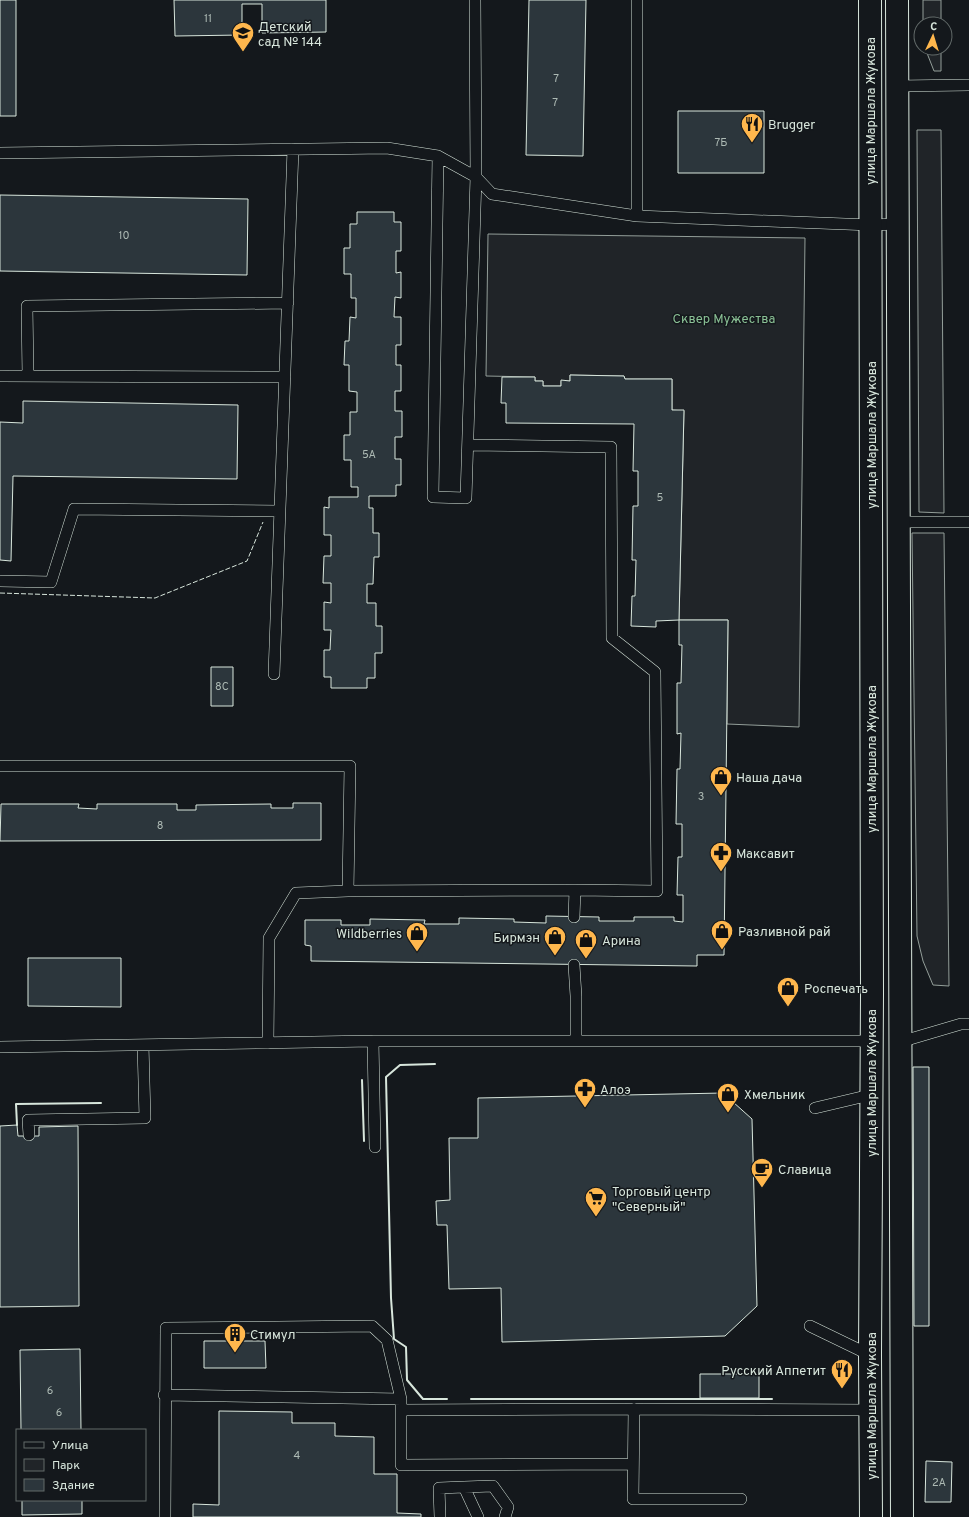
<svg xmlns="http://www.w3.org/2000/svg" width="969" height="1517" font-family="Overpass,sans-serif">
<rect width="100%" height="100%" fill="#14181c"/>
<path fill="#202428" stroke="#939e99" d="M923,0H941V24H923Z
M925,48H941V71H934Z
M917,130H941L944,513L919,512Z
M488,234L805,238L799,727L727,724L728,620H679L684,411L672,410V379H625L624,376L570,375V381H561V386H543V381H535V377L486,376Z
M912,533H944L949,986L933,985L923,961L917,936Z"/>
<path fill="#2c363c" stroke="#d8e6dc" d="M0,0H16V116H0Z
M174,0H326V32L262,33V4H242V35L175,36Z
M529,0H586L583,156L526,155Z
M678,111H764V173H678Z
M0,195L248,199L247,275L0,271Z
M357,212H394V222H401V251H396V273L401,272V298L395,297L394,317H401V345H396V365H401V391H395V411H402V437H395V459H401V485H396V496H369V508H373V533H379V557H374L373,584H367V603H376V626H382V653H375V678H367V688H331V677H324V650H330L331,630H324V602L331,603V583H323L324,556H331V535H324V507L329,508V497H358V487H351V460H344V435H350V412H357V392L349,391V365H344L345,341H349L350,317L356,318V298H351V274H344V248H350V224H357Z
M570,375L624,376L625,379H672V410H684L679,620L656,621V627L631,626L632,596H635L636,560H632L633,506H638V471H633L634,424L506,423V403H501L502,377H535V381H543V386H561V380L570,381Z
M23,401L238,405L237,479L13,476L11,561L0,560V422L23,423Z
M679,620H728L724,955H697V966L311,961V946L305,945V920H341V925H370V919L425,920L424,924H459V918L514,919V922L546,923V916L599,917V921H634V917H674V921L683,922V895H677L678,857H682V824H676L677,769H680L681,733L677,734V683H681L682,645H679Z
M211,667H233V706H211Z
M293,803H321V840L0,841L1,804H79L78,808L97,809V804H177V810H196V805L271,804V808H293Z
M28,958H121V1007L28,1006Z
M913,1067H929V1326H914Z
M723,1093L752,1119L757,1306L725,1336L502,1342L501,1288L449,1289L447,1225H437L436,1201L450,1200L449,1138H478V1098Z
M17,1125L18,1136H39V1127L78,1126L79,1306L0,1307V1126Z
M204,1341H265L266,1368H204Z
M80,1349L81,1430H21L20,1350Z
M700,1374H759V1398H700Z
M219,1411L292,1412V1423H335V1436L374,1437V1474H397V1513L421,1514V1517H193V1504L219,1505Z
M926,1461L952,1462L951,1502H925Z
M22,1500H82V1514L22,1515Z"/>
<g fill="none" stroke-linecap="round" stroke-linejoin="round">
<g stroke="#d8e6dc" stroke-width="12">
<path id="lane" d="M637,0V216
M897,86L969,85
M0,153L387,148L438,156L476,177L492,194L637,216L871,225L898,224
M438,156L433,497L466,498L476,177L475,0
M0,376L285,377
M28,376L27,306L288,303
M468,445L611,447L612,638L655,672L657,891L575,890
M899,522H969
M0,581L51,582L74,509L280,511
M274,674L293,149
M0,766H350L348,891
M574,965L576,996V1041
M373,1041L375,1147
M900,1042L961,1024H969
M268,1043L269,938L296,893L348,891L575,890L574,917
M0,1047L373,1041H871
M815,1108L870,1095
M29,1135L28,1120L145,1118L143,1045
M810,1326L870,1355
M164,1395L401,1399
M634,1409L633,1499H741
M401,1410V1465L633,1464
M464,1487L493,1486L508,1507L505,1517
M165,1517L166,1328L372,1326L387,1340L401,1399V1410L634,1409L871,1410
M440,1517L439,1488L464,1487L478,1517"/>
</g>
<g stroke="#d8e6dc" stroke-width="24">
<path id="secondary" d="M870,0L872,994L870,1355L871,1517
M897,0L902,1517"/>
</g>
<use href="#lane" stroke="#14181c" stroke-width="11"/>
<use href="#secondary" stroke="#14181c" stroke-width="22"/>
<path stroke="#d8e6dc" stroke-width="1" stroke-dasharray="5 2" stroke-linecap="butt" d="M0,593L155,598L247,561L263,522"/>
<path stroke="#d8e6dc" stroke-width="2" d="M435,1064L400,1065L386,1077L391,1298L394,1339L406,1347L407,1380L423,1399H447
M362,1080L364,1141
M17,1125L16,1104L101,1103
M471,1399H772"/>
</g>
<defs>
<g id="school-pin" transform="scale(1.15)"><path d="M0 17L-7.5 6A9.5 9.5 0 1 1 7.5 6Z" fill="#ffb74d" stroke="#14181c"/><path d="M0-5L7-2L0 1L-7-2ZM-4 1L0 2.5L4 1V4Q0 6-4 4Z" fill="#111"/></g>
<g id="restaurant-pin" transform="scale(1.15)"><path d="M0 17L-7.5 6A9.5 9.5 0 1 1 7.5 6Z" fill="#ffb74d" stroke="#14181c"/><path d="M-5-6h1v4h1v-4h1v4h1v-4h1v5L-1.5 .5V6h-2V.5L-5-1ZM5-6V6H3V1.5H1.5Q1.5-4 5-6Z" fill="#111"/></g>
<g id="shop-pin" transform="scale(1.15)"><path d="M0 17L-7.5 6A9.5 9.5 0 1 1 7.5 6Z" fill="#ffb74d" stroke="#14181c"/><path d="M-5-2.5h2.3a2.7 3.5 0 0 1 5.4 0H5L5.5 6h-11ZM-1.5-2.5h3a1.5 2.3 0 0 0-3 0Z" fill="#111"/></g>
<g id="pharmacy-pin" transform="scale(1.15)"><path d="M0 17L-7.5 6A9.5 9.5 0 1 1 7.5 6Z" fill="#ffb74d" stroke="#14181c"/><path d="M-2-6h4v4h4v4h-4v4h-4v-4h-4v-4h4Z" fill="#111"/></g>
<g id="cafe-pin" transform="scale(1.15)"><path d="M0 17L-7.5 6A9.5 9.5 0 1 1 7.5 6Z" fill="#ffb74d" stroke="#14181c"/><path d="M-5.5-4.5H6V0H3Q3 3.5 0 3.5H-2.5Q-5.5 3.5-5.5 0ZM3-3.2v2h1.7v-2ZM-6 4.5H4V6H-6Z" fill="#111"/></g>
<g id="supermarket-pin" transform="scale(1.15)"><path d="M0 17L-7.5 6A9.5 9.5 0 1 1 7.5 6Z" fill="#ffb74d" stroke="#14181c"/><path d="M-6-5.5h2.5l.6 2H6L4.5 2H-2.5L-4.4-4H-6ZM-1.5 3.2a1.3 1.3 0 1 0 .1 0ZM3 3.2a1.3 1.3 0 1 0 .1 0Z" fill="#111"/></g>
<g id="building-pin" transform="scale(1.15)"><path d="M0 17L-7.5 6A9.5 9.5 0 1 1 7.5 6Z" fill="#ffb74d" stroke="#14181c"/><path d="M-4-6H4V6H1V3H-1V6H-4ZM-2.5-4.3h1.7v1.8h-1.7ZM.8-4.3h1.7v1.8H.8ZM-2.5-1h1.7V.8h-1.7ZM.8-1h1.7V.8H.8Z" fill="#111"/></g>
</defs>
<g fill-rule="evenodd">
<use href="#school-pin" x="243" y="33"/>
<use href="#restaurant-pin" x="752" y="124"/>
<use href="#shop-pin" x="721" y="777"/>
<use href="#pharmacy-pin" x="721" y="853"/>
<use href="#shop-pin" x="722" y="931"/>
<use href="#shop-pin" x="417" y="933"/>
<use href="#shop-pin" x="555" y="937"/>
<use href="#shop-pin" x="586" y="940"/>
<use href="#shop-pin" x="788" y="988"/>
<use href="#pharmacy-pin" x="585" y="1089"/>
<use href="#shop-pin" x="728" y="1094"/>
<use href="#cafe-pin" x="762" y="1169"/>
<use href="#supermarket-pin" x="596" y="1198"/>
<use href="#building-pin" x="235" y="1334"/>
<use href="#restaurant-pin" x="842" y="1370"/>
</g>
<g text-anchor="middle" stroke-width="3" stroke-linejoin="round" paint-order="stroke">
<g font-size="11" fill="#adbab4">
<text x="208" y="22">11</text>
<text x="556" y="82">7</text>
<text x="555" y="106">7</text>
<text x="721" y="146">7Б</text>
<text x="124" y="239">10</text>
<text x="369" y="458">5А</text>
<text x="660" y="501">5</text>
<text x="222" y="690">8С</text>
<text x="701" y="800">3</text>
<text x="160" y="829">8</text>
<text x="50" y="1394">6</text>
<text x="59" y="1416">6</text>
<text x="297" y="1459">4</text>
<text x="939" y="1486">2А</text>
</g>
<g font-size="13" fill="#d8e6dc" stroke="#14181c" text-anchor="start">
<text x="258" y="31">Детский<tspan x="258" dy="15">сад № 144</tspan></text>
<text x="768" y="129">Brugger</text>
<text x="736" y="782">Наша дача</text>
<text x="736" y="858">Максавит</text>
<text x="738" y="936">Разливной рай</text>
<text x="402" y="938" text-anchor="end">Wildberries</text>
<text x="540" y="942" text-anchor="end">Бирмэн</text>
<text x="602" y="945">Арина</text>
<text x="804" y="993">Роспечать</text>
<text x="600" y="1094">Алоэ</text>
<text x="744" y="1099">Хмельник</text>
<text x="778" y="1174">Славица</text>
<text x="612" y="1196">Торговый центр<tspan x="612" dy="15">"Северный"</tspan></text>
<text x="250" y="1339">Стимул</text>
<text x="826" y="1375" text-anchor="end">Русский Аппетит</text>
</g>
<g font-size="13" fill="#d8e6dc" stroke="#14181c">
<text transform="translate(870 111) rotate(-90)" y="5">улица Маршала Жукова</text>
<text transform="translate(871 435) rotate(-90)" y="5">улица Маршала Жукова</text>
<text transform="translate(871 759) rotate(-90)" y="5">улица Маршала Жукова</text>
<text transform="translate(871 1083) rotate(-90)" y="5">улица Маршала Жукова</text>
<text transform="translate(871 1406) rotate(-90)" y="5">улица Маршала Жукова</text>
</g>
<g font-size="13" fill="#8ac095" stroke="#14181c">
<text x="724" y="323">Сквер Мужества</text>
</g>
</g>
<rect x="16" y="1429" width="130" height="72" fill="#14181c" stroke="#626a69"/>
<rect x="24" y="1442" width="20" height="6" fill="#14181c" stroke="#626a69"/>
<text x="52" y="1449" font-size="12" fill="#d8e6dc">Улица</text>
<rect x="24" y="1459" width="20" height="12" fill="#202428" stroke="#626a69"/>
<text x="52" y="1469" font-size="12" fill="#d8e6dc">Парк</text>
<rect x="24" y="1479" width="20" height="12" fill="#2c363c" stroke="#626a69"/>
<text x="52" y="1489" font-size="12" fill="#d8e6dc">Здание</text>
<g transform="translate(933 36) rotate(4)"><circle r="19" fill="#14181c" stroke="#626a69"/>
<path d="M0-3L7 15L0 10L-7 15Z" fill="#ffb74d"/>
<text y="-6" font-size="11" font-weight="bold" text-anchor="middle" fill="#d8e6dc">С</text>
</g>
</svg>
